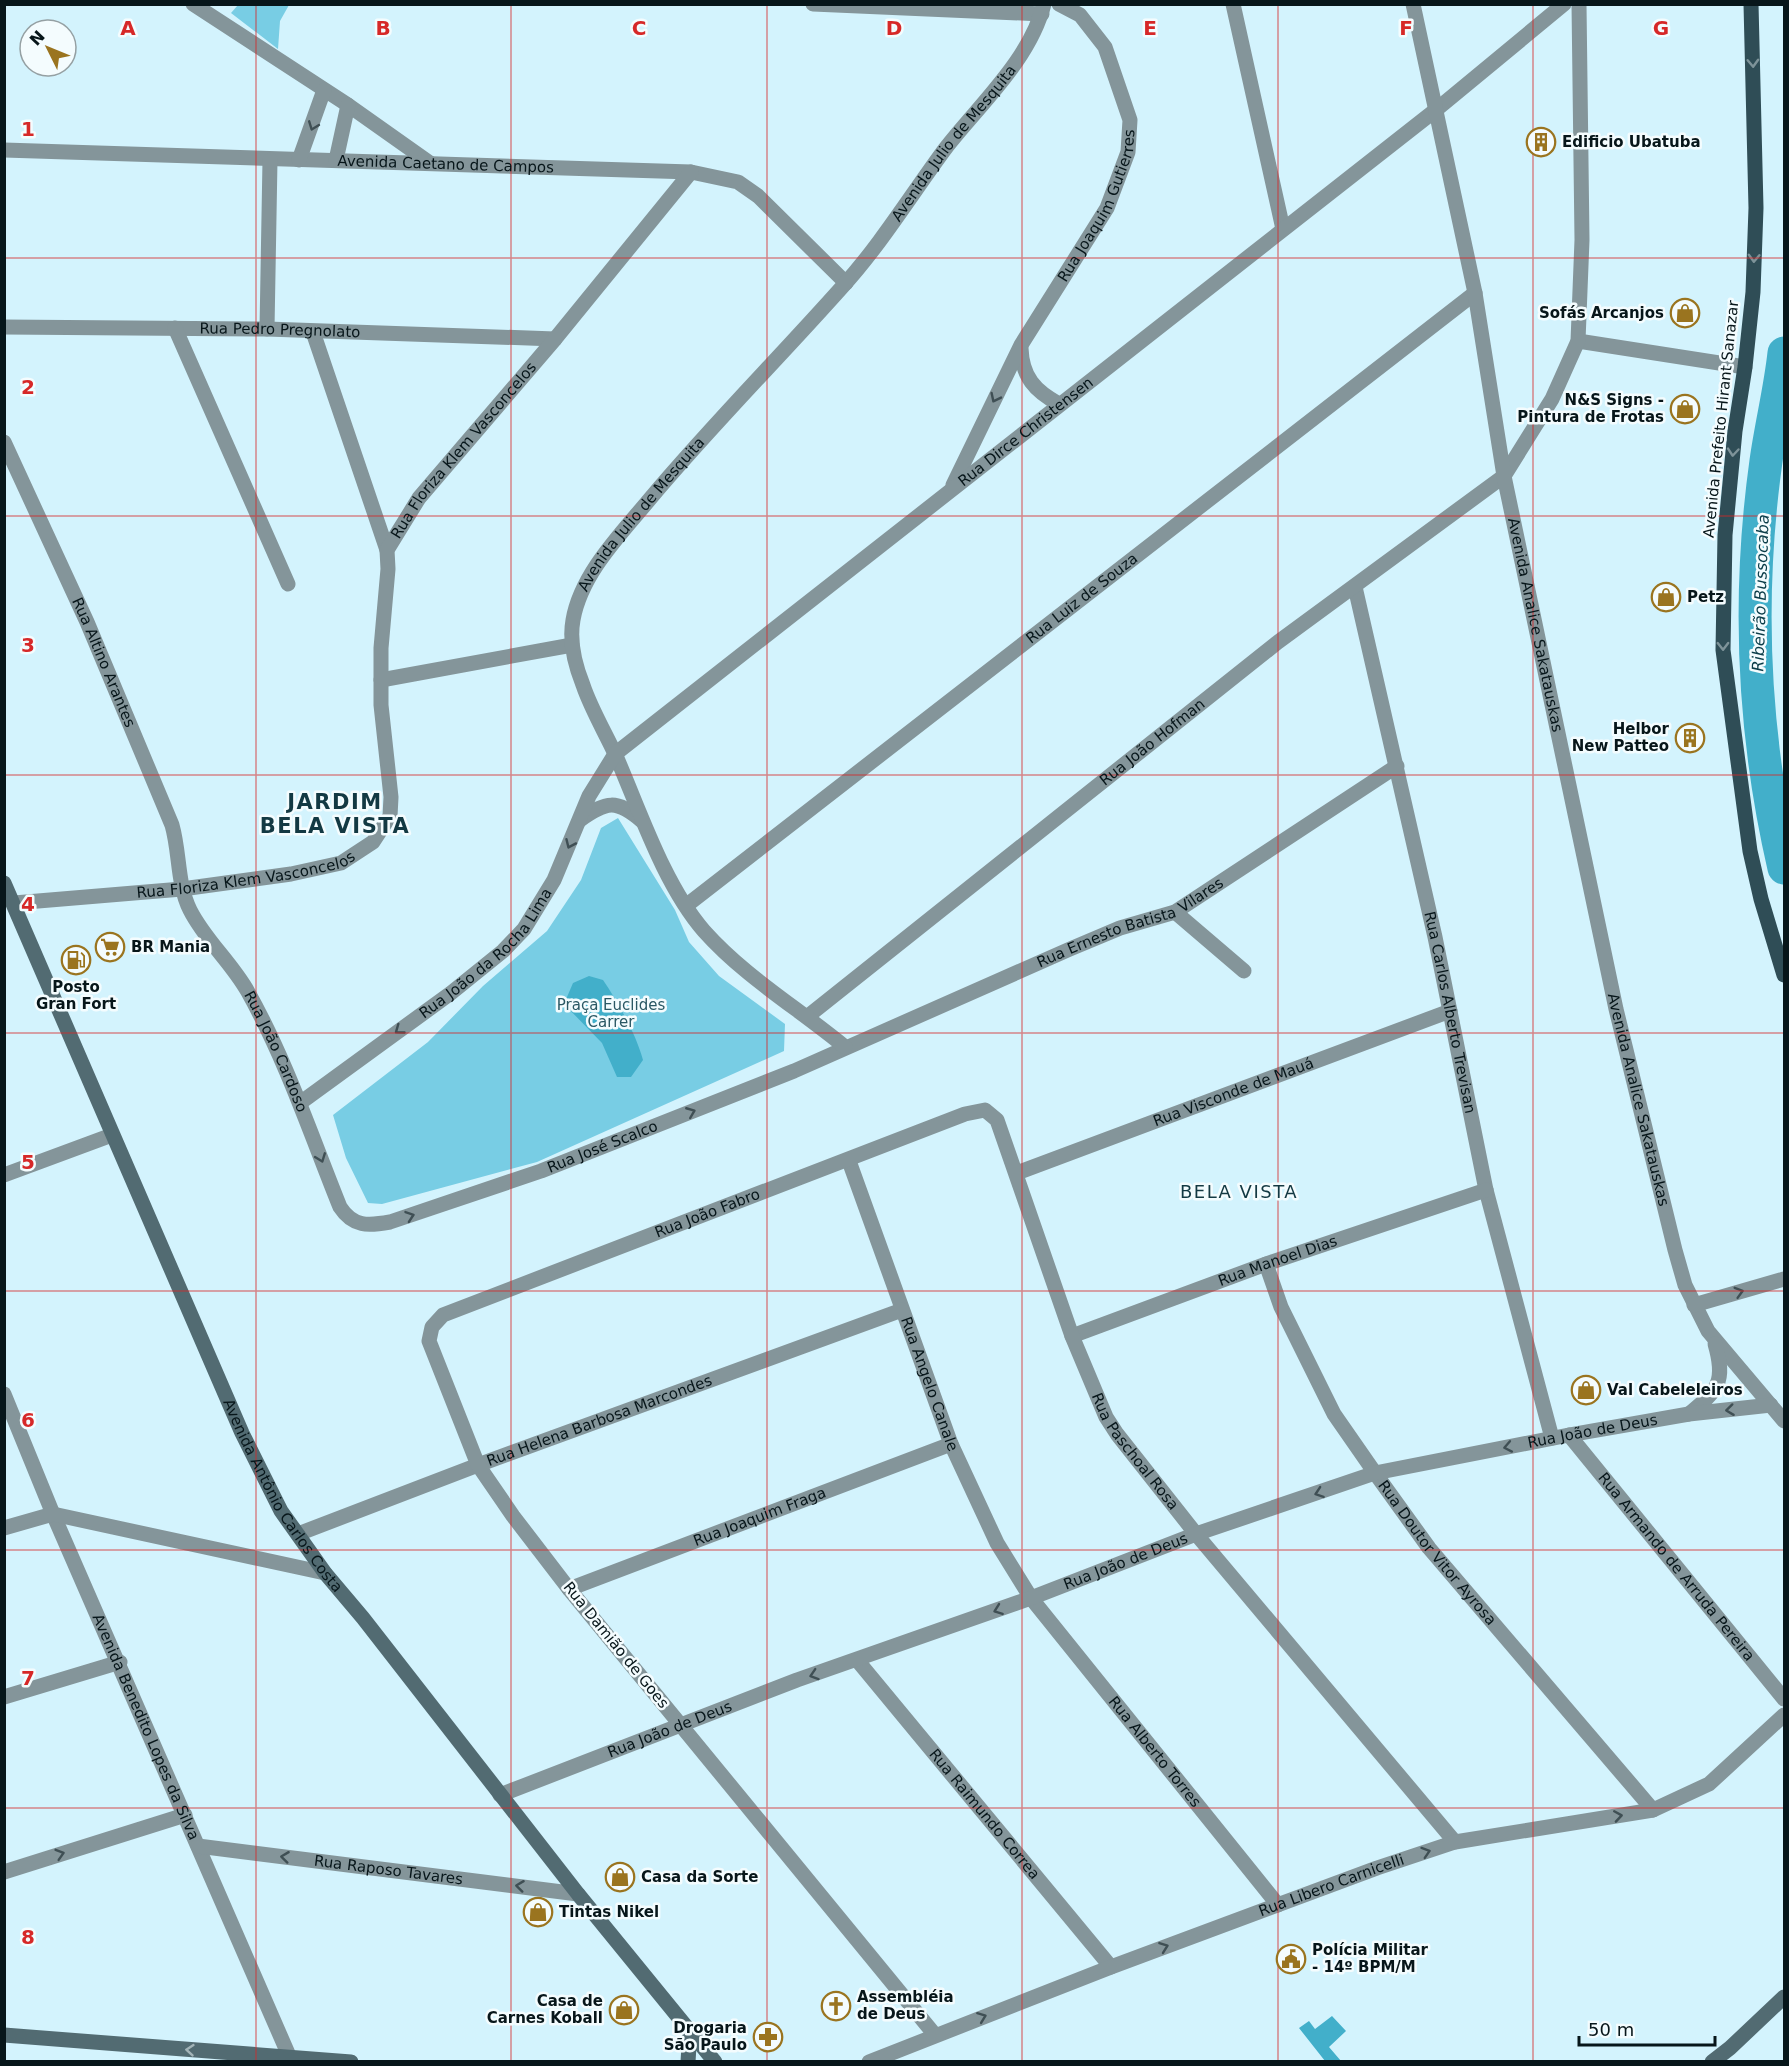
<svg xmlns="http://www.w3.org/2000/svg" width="1789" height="2066" font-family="'DejaVu Sans',sans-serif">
<rect width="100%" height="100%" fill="#d3f3fd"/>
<path fill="#78cde4" d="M238,5H289L280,21L278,49L231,13Z
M618,818L675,910L689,942L719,976L785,1024L784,1051L537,1162L382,1204L368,1203L346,1158L333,1115L428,1042L483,986L547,931L581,880L601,828Z"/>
<path fill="#42afca" d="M589,976L603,980C618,1002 636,1034 643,1060L631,1077H617L602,1043L564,1004L573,983Z
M1332,2016L1346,2031L1329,2047L1341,2061H1325L1299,2028L1309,2021L1315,2029Z"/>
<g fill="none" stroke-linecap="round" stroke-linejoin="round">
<path stroke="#42afca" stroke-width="33" d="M1784,353C1780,390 1771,425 1766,461C1747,597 1753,734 1784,868"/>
<g stroke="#84959a" stroke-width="15">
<path d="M193,4L348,105L430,163"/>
<path d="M813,4L1042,14"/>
<path d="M1233,4L1283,229"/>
<path id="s1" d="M4,150L691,172L738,182L758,196L846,283"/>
<path d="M299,160L324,90"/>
<path d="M336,160L348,105"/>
<path id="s2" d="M4,327L267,329L555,339"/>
<path d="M175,328L288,584"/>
<path d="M267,329L270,160"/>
<path d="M313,332L387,550"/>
<path d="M1578,341L1745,367"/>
<path d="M1021,348C1022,377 1035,391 1059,404"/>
<path id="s3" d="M4,442L87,622L172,825C180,853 177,884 190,910C205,940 232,963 248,992C286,1060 311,1135 340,1207C353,1227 368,1226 390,1222L541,1171L794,1071L1070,949L1120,928L1175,912L1397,766"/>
<path id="s4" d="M953,485L1021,345L1107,208L1128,152L1130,120L1105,47L1080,15L1059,4"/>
<path id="s5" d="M1355,587L1435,937L1486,1190L1552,1438"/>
<path d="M381,680L572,645"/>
<path d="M580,820C607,801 616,799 642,821"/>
<path id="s6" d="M14,903L182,889L291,874L341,863L373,842L390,816L391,797L381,705V648L388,569L387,550L419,498L555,339L691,172"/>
<path id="s7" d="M687,905L1475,293"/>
<path d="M1175,912L1244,971"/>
<path id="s8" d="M808,1016L1278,642L1504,476L1552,399L1578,341L1582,240L1579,4"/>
<path id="s9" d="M845,1047C798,1008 745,977 704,931C664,885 640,811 616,756C605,732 591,709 583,685C575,665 569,642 573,620C581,574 620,535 649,500C711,426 779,358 843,286C881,244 911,195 945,149C979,105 1030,60 1044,4"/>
<path id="s10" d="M300,1103L451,993L503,951L524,929L554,880L589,796L615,754L1437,109L1564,4"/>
<path id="s11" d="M849,1161L951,1444L997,1543L1031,1598L1278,1905"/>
<path id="s12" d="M1017,1173L1450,1011"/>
<path d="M4,1175L112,1135"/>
<path id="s13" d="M1266,1264L1281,1307L1334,1414L1375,1473L1429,1548L1653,1810"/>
<path id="s14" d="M1072,1336L1266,1264L1486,1190"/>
<path id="s15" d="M4,1394L53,1514L290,2058"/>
<path id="s16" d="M1569,1435L1784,1699"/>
<path d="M4,1528L53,1514L325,1573"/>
<path id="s17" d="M298,1534L478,1465L902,1310"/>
<path id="s18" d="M569,1589L951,1444"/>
<path id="s19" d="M857,1660L1111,1967"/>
<path d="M4,1697L120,1662"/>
<path id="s20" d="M198,1846L578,1894"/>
<path d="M4,1872L185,1815"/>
<path id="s21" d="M935,2035L569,1589L513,1516L478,1465L429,1341L432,1327L443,1315L965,1114L985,1110L997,1120L1072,1336L1106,1417L1117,1434L1196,1534L1455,1842"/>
</g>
<g stroke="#84959a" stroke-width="15">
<path id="s22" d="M1413,4L1475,293L1504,476L1616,1009L1675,1250L1685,1285L1708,1331L1784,1421"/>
<path d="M1694,1305L1784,1279"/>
<path d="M1689,1414C1718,1390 1726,1382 1715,1344"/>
<path id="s23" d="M500,1795L797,1680L1031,1598L1196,1534L1375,1473L1569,1435L1689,1414L1771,1405"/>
<path id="s24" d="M869,2062L1111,1967L1377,1868L1455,1842L1653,1810L1709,1784L1784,1715"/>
</g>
<g stroke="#526b72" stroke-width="15">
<path id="s25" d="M4,883L242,1433L281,1511L325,1573L363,1618L578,1894L715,2062"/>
<path d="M4,2035L351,2062"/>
<path d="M688,2062L690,2029"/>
<path d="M1712,2062L1730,2048L1784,1997"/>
</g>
<path stroke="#2f4d56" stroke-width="15" d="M1751,4L1756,208L1753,292L1745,367L1735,431L1725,535L1723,650L1750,851L1761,899L1784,975"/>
</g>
<defs><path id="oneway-chevron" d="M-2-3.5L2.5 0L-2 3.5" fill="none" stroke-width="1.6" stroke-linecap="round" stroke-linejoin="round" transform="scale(1.5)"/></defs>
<g stroke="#7e9399">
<use href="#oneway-chevron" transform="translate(1753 63) rotate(88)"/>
<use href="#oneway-chevron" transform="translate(1754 258) rotate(92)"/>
<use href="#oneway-chevron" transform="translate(1733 452) rotate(95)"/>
<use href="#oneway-chevron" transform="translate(1723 646) rotate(89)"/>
</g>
<g stroke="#3f4f54">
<use href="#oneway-chevron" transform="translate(313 126) rotate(111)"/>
<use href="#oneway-chevron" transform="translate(995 398) rotate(116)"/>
<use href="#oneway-chevron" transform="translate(570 844) rotate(114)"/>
<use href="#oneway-chevron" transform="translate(399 1030) rotate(144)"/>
<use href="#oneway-chevron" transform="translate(691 1112) rotate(-22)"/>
<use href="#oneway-chevron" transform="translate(321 1158) rotate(69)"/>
<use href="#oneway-chevron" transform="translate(410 1216) rotate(-19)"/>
<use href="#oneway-chevron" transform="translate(1739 1292) rotate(-16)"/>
<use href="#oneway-chevron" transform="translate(1730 1410) rotate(173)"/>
<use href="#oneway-chevron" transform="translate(1508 1447) rotate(169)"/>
<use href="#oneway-chevron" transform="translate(1319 1493) rotate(161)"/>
<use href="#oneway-chevron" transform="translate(998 1610) rotate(160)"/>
<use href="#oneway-chevron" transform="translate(814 1675) rotate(162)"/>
<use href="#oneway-chevron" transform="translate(1618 1816) rotate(-9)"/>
<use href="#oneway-chevron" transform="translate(1426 1852) rotate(-18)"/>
<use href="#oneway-chevron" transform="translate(60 1854) rotate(-17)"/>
<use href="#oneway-chevron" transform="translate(285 1857) rotate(-173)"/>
<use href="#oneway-chevron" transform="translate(520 1886) rotate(-173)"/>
<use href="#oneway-chevron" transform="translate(1164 1947) rotate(-20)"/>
<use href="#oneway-chevron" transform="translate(982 2017) rotate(-21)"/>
</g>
<use stroke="#a3b4b8" href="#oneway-chevron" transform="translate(190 2050) rotate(-175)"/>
<path fill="none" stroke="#d62828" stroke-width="1.5" stroke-opacity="0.55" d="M256,4V2062M511,4V2062M767,4V2062M1022,4V2062M1278,4V2062M1533,4V2062M4,258H1784M4,516H1784M4,775H1784M4,1033H1784M4,1291H1784M4,1550H1784M4,1808H1784"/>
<defs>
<g id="building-ring" transform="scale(1.5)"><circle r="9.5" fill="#f4fcfe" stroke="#9a741f" stroke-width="1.5"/><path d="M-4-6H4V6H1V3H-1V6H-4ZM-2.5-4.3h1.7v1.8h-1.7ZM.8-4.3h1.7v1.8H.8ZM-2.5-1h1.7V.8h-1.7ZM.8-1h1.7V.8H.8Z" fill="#9a741f"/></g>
<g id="shop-ring" transform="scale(1.5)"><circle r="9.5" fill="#f4fcfe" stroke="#9a741f" stroke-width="1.5"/><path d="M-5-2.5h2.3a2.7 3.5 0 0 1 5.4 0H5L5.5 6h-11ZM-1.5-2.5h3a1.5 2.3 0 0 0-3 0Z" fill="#9a741f"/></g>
<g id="supermarket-ring" transform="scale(1.5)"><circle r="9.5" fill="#f4fcfe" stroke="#9a741f" stroke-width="1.5"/><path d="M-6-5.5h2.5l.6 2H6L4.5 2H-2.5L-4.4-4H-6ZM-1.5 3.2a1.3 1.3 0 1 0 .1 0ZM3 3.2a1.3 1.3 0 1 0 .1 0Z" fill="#9a741f"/></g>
<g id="fuel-ring" transform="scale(1.5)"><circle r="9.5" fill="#f4fcfe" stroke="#9a741f" stroke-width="1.5"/><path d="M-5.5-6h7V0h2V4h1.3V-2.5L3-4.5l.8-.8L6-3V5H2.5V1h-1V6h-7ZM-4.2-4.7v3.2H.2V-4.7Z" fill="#9a741f"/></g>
<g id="civic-ring" transform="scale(1.5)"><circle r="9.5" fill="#f4fcfe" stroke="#9a741f" stroke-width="1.5"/><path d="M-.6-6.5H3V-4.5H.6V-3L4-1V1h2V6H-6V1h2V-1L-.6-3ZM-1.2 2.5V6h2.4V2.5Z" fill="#9a741f"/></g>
<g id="church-ring" transform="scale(1.5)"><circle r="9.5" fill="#f4fcfe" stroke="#9a741f" stroke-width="1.5"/><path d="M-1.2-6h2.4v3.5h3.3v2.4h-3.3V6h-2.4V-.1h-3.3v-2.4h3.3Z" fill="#9a741f"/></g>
<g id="pharmacy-ring" transform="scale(1.5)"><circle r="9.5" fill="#f4fcfe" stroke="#9a741f" stroke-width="1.5"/><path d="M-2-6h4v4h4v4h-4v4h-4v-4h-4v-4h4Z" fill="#9a741f"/></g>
</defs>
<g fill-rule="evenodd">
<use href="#building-ring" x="1541" y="142"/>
<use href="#shop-ring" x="1685" y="313"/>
<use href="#shop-ring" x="1685" y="409"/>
<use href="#shop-ring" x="1666" y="597"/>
<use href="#building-ring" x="1690" y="738"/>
<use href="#supermarket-ring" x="110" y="947"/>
<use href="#fuel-ring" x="76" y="960"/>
<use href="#shop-ring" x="1586" y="1390"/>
<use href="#shop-ring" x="620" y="1877"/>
<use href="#shop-ring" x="538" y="1912"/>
<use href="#civic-ring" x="1291" y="1959"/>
<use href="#church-ring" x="836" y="2006"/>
<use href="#shop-ring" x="624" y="2010"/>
<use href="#pharmacy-ring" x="768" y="2037"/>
</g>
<g text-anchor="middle" stroke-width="5" stroke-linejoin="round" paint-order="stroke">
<g font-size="15" fill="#07161a" stroke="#f4fcfe">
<text dy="5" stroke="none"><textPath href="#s9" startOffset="1138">Avenida Julio de Mesquita</textPath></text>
<text dy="5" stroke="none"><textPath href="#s1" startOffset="442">Avenida Caetano de Campos</textPath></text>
<text dy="5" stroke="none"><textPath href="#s4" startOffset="316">Rua Joaquim Gutierres</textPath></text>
<text dy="5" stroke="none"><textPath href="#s2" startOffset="276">Rua Pedro Pregnolato</textPath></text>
<text transform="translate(1721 419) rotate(-84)" y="5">Avenida Prefeito Hirant Sanazar</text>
<text dy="5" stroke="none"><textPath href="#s10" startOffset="1004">Rua Dirce Christensen</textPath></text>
<text dy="5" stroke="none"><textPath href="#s6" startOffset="792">Rua Floriza Klem Vasconcelos</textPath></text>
<text dy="5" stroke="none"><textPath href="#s9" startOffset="652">Avenida Julio de Mesquita</textPath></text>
<text dy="5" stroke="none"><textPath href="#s7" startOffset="500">Rua Luiz de Souza</textPath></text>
<text dy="5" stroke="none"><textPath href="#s22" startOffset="633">Avenida Analice Sakatauskas</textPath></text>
<text dy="5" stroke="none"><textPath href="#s3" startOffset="242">Rua Altino Arantes</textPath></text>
<text dy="5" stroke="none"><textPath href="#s8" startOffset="440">Rua João Hofman</textPath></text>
<text dy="5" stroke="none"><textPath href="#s6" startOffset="234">Rua Floriza Klem Vasconcelos</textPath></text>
<text dy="5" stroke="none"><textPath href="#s3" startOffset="1696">Rua Ernesto Batista Vilares</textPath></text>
<text dy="5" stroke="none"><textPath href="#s10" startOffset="240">Rua João da Rocha Lima</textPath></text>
<text dy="5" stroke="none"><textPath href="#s5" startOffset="436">Rua Carlos Alberto Trevisan</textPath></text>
<text dy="5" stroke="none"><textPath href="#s3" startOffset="672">Rua João Cardoso</textPath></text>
<text dy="5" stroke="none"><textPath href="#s12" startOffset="231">Rua Visconde de Mauá</textPath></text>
<text dy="5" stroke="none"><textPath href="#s22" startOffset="1119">Avenida Analice Sakatauskas</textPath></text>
<text dy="5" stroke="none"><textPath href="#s3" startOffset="1122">Rua José Scalco</textPath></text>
<text dy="5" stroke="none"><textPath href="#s21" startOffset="1178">Rua João Fabro</textPath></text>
<text dy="5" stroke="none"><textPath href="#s14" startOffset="219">Rua Manoel Dias</textPath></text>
<text dy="5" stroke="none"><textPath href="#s11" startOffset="237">Rua Angelo Canale</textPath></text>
<text dy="5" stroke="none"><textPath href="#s17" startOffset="322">Rua Helena Barbosa Marcondes</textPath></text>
<text dy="5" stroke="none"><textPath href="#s23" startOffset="1154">Rua João de Deus</textPath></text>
<text dy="5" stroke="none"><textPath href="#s21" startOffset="1851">Rua Paschoal Rosa</textPath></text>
<text dy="5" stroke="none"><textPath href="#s25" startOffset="674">Avenida Antônio Carlos Costa</textPath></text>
<text dy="5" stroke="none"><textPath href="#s18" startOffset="204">Rua Joaquim Fraga</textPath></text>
<text dy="5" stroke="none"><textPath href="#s13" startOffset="338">Rua Doutor Vitor Ayrosa</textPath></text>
<text dy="5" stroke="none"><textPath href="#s23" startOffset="668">Rua João de Deus</textPath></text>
<text dy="5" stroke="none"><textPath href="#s16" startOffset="170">Rua Armando de Arruda Pereira</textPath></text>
<text transform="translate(616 1645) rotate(51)" y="5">Rua Damião de Goes</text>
<text dy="5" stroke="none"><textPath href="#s15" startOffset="362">Avenida Benedito Lopes da Silva</textPath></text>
<text dy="5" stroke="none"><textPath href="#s23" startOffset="182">Rua João de Deus</textPath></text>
<text dy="5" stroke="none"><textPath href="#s11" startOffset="672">Rua Alberto Torres</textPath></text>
<text dy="5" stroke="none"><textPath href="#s19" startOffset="200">Rua Raimundo Correa</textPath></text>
<text dy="5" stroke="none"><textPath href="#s20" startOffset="192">Rua Raposo Tavares</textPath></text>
<text dy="5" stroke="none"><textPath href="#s24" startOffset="495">Rua Libero Carnicelli</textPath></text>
</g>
<g font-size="15" font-weight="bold" fill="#07161a" stroke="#f4fcfe" text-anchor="start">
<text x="1562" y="147">Edificio Ubatuba</text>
<text x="1664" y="318" text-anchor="end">Sofás Arcanjos</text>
<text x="1664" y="405" text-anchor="end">N&amp;S Signs -<tspan x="1664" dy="17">Pintura de Frotas</tspan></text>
<text x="1687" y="602">Petz</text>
<text x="1669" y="734" text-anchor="end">Helbor<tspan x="1669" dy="17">New Patteo</tspan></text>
<text x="131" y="952">BR Mania</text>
<text x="76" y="992" text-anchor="middle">Posto<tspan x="76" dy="17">Gran Fort</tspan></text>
<text x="1607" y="1395">Val Cabeleleiros</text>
<text x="641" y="1882">Casa da Sorte</text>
<text x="559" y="1917">Tintas Nikel</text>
<text x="1312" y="1955">Polícia Militar<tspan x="1312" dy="17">- 14º BPM/M</tspan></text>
<text x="857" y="2002">Assembléia<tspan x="857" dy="17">de Deus</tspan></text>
<text x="603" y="2006" text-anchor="end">Casa de<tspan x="603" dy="17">Carnes Koball</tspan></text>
<text x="747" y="2033" text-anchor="end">Drogaria<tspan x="747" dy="17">São Paulo</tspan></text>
</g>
<g font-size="15" fill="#2a5864" stroke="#f4fcfe">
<text x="611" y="1010">Praça Euclides<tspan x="611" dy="17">Carrer</tspan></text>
</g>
<g font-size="16" font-style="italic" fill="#0a3c48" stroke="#f4fcfe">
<text transform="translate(1760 593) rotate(-88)" y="6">Ribeirão Bussocaba</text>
</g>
<g font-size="18" letter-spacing="1.5" fill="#133943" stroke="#f4fcfe">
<text x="1239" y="1198">BELA VISTA</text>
</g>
<g font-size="21" font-weight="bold" letter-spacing="1.5" fill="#133943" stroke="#f4fcfe">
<text x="335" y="809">JARDIM<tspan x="335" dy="24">BELA VISTA</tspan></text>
</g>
</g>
<g font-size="20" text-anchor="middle" font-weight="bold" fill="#d62828" stroke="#f4fcfe" stroke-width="5" stroke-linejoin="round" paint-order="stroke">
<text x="128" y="35">A</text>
<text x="383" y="35">B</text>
<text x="639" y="35">C</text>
<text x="894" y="35">D</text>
<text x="1150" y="35">E</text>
<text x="1406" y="35">F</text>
<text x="1661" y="35">G</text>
<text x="28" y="136">1</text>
<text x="28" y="394">2</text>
<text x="28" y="652">3</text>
<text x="28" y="911">4</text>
<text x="28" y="1169">5</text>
<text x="28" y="1427">6</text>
<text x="28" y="1685">7</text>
<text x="28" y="1944">8</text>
</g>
<rect width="1789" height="2066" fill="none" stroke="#07161a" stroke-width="12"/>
<g transform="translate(48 48) rotate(313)"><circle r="28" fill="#f4fcfe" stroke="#95a0a3" stroke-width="1.5"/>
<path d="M0-4.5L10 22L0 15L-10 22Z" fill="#9a741f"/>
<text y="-9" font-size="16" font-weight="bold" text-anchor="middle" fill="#07161a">N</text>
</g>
<path d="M1579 2036v9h136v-9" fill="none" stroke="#07161a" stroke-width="3"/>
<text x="1588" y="2036" font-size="18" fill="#07161a" stroke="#f4fcfe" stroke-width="4.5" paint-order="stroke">50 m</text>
</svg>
